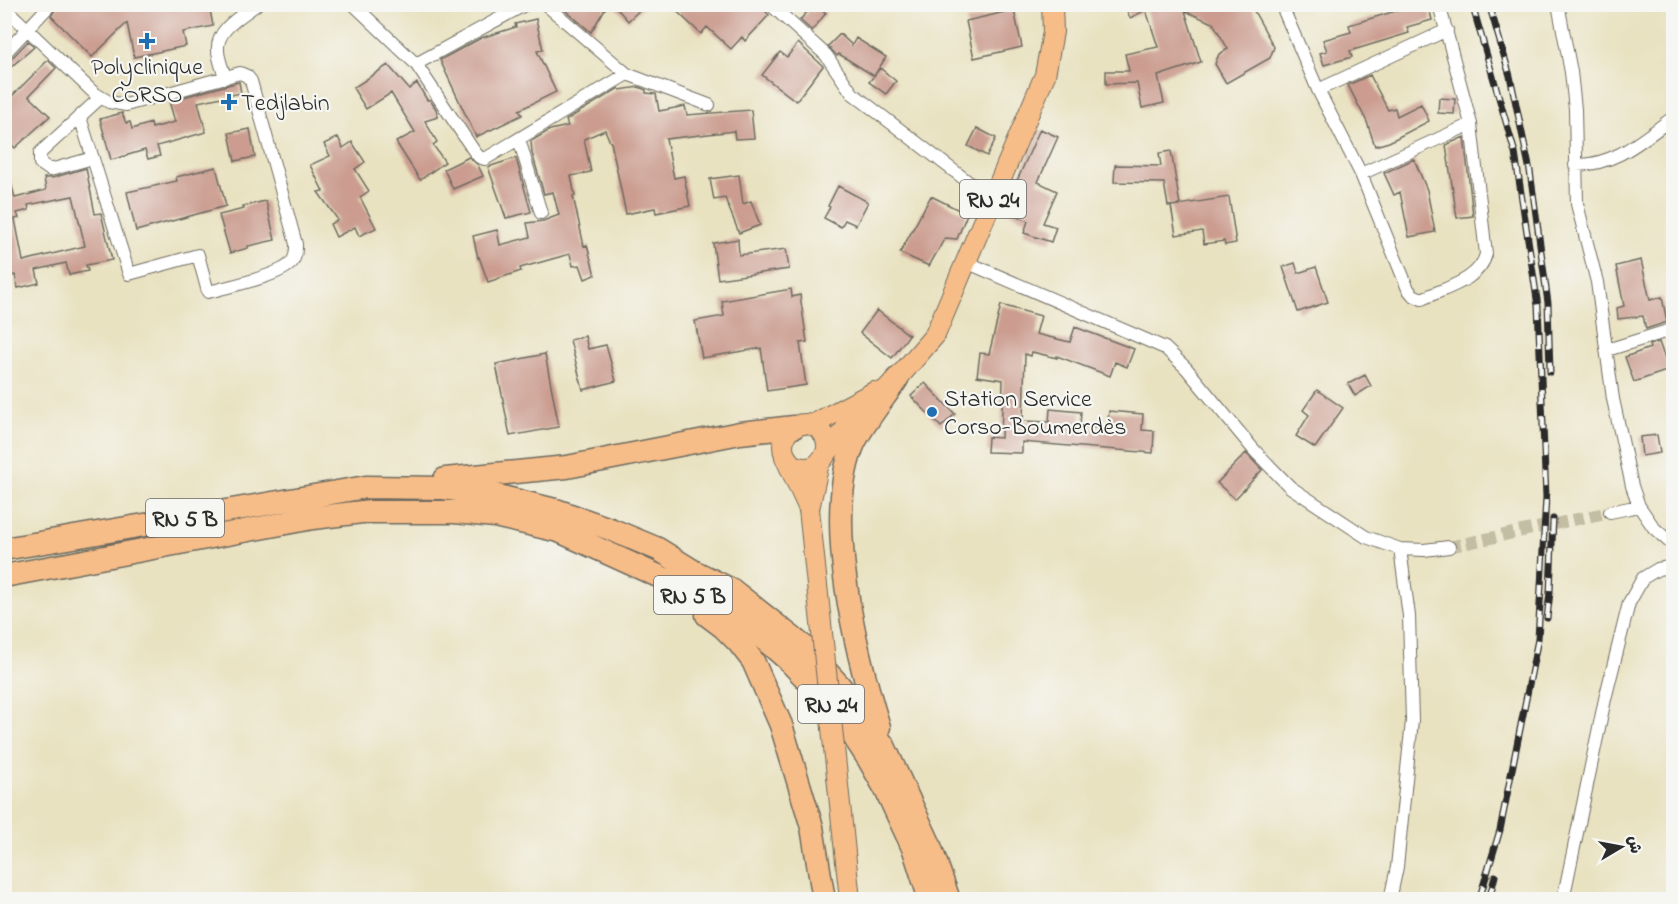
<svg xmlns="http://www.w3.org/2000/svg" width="1678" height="904" font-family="'Indie Flower','Playpen Sans Arabic',sans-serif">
<rect width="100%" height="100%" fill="#f6f6f2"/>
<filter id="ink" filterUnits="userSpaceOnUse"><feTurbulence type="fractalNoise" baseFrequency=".0167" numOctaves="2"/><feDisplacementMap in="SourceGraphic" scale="12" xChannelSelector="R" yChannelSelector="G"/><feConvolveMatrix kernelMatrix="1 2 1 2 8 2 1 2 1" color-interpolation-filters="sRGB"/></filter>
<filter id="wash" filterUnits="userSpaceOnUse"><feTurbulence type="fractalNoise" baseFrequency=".008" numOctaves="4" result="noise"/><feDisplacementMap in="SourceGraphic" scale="24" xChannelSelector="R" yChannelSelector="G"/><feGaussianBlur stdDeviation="1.35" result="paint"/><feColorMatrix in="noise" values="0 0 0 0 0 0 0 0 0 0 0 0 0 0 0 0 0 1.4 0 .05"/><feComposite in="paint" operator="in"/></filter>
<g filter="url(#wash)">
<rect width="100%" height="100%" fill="#e9e2c1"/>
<g id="blocks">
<path fill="#cb9c8f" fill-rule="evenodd" d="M59,4H209L213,26L183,32L186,46L134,57L127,23L92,57L51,16Z
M558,4H608L591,32Z
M613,4H646L628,21Z
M669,4H758L769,15L745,41L742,37L731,49L707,27L701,34Z
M1124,4H1250L1274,47L1270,58L1226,83L1215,64L1219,54L1228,49L1213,23L1185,11L1201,62L1158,76L1164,103L1142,108L1137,83L1106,84V71H1129L1125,54L1158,47L1146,10L1130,18Z
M1408,4H1428L1432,20L1407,27L1409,33L1350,51L1352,57L1324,65L1320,53L1327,51L1323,40L1351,32L1349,25L1409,7Z
M817,6L826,13L812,31L800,20L809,10L812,12Z
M1014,10L1022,47L974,58L966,21Z
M536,19L543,50L537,51L556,92L519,110L522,115L476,137L440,60L481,38L516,27L515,24Z
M840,34L852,45L856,38L886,57L874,76L839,54L837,56L828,46Z
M28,41L34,47L4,73V62L10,60Z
M798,43L823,66L796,101L762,75L780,52L787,57Z
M48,60L56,68L29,96L50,116L15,148L4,137V104Z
M388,65L409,89L417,83L427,100H430L436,109L438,117L425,121L437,142L433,145L445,162L420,180L396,142L415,132L391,93L366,109L353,88Z
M880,68L896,81L886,94L869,82Z
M1370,75L1388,110L1395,108L1397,116L1421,104L1429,121L1389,142L1375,146L1367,122L1348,85Z
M239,82L241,93L198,102L206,132L157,146L160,156L148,159L145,150L111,160L100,119L122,113L126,123L130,122L132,129L151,123L152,128L175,122L169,101Z
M639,87L646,90V93L656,94L659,111L685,106L687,115L751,110L754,138L735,139L734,131L666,139L674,178L684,176L690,206L656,213L655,208L626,214L611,142H610L605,130L584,139L591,172L571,176L575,196H573L584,246L587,245L595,275L585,279L580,265L573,266L570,254L520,268L521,271L488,282L479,257L478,258L473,236L497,230L500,245L530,237L527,223L543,221L559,215L553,192L544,194L532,153L531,141L550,130L568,126L566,120L619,88L620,90Z
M1439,98L1455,99L1454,114L1438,113Z
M977,128L996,138L987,156L968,146Z
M250,129L255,157L235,161L229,133Z
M1040,129L1058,137L1038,182L1057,191L1043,223L1056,227L1051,242L1024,233L1028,221L1004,210Z
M338,137L343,148L352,142L365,162L355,169L369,191L360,197L376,228L359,236L355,227L336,237L330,224L338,220L318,192L323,191L310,165L330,156L324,144Z
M1464,137L1473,216L1457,218L1446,145Z
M1171,151L1180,205L1168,206L1164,183L1114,182L1115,165L1161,166L1159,153Z
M469,157L478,165L483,176L453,189L444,169Z
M516,158L531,212L506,218L488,167Z
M1414,159L1427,190L1435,232L1409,237L1400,192L1394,195L1384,173Z
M216,167L226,206L136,231L127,192L177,181L176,177Z
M86,168L95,214L101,213L112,260L86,265L88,271L69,275L66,263L36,270L39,283L18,288L15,275L4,277V176L9,175L15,198L46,190L44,178H52ZM73,196L85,246L23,261L15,219L19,218L17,213L29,210L28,205Z
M739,175L743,204L751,201L760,225L739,233L725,198L714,200L710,179Z
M838,186L868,202L856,225L845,220L841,227L824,218L830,207L828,206Z
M931,196L967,214L957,239L945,238L929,266L900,253Z
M1229,197L1236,243L1225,245L1224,241L1204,244L1202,231L1176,235L1171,206Z
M266,201L275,240L248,246V248L230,253L219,215L244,209L243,206Z
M738,239L739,255L786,249L789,269L718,279L713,243Z
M1641,260L1650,300L1662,297L1667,322L1646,329L1643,316L1618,319L1617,308L1624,306L1616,266Z
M1295,263L1298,273L1316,267L1328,302L1298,312L1283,267Z
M791,289L792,297L800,295L807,342L800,343L806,385L767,391L761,348L702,358L695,321L724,316L722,301Z
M1001,305L1041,316L1036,334L1070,342L1075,327L1134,349L1127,367L1115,362L1110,376L1057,356V358L1032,352L1031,356L1025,354L1023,421L1049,422L1050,409L1081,412L1080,426L1107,429L1109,411L1143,414L1142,430L1154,431L1153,453L1022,442V453L987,452L988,437L1001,438L1003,380L977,376L980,353L989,354Z
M877,310L909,335L892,358L860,333Z
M585,336L588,349L606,345L616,381L583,390L570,340Z
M1659,342L1669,370L1634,382L1625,357L1650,348L1649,345Z
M545,354L559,427L510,436L496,364Z
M1365,375L1371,386L1355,396L1348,384Z
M925,383L955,414L941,427L911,396Z
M1317,390L1343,408L1315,448L1296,436L1309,415L1303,410Z
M1657,435L1660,453L1642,456L1640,437Z
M1246,453L1262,470L1235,499L1217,483Z"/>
</g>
</g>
<g filter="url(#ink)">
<use href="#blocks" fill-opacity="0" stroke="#6e6b60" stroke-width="1.5"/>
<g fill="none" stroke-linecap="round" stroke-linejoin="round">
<path stroke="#c3bda3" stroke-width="12" stroke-dasharray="12 6" stroke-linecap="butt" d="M1449,547L1610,512"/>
<g stroke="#6e6b60" stroke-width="14">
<path id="street" d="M353,4L416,64L474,151L479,157L485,159L627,74
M545,4L627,74L709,105
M770,4L826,55L852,93L992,200
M1281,4L1318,90L1361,174L1408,289L1413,295L1422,299C1445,288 1480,280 1486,254L1471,124L1439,4
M1558,4L1571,72L1575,109L1577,204L1597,282L1613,399L1632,486L1639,506L1654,528L1674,546
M4,7L94,93L109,102L126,105L240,73L247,76L251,81L296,244C296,251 296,256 292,262C281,276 227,287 208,292L198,255L129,274L80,117
M4,54L51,4
M416,64L526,4
M225,78C223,69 218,59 218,50C216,29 242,16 257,4
M1318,90L1447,30
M519,139L541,213
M93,158L50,170L40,163V153L101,97
M1575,165C1615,166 1643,139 1674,117
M1361,174L1471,124
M966,262L1165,348L1186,368L1254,450L1290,487L1366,537L1400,549L1424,550L1449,547
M1607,350L1674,329
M1610,512L1639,506
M1390,900L1397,867L1412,721L1409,616L1400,549
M1563,900L1605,699L1629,603L1643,578L1658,569L1674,566"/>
</g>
<g stroke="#6e6b60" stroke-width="22">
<path id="primary" d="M783 446a22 22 0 1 1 44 0a22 22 0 1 1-44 0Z
M812,425L874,392
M785,457L809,509
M809,509L819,463L847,427L897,379L935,335L1045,75L1053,32L1052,4"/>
</g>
<g stroke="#6e6b60" stroke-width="25">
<path id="highway" d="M445,479L567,467L740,433L794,427
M4,549L366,487L444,488L498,496L559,511L610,529L658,549L695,572L732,590L803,646L839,685L884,746L929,843L949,900
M4,576L313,518L362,512H455L495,516L559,531L667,580L749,626L788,660L821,694L847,726L869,760L885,788L914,850L930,900
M707,615L723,627L739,643L753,661L781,725L812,827L824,900
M879,727C856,653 824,522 852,448C859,429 885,397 897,379"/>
</g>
<use href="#street" stroke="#fff" stroke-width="12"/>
<use href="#primary" stroke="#f7bd88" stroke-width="20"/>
<use href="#highway" stroke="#f7bd88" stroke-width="22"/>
<g stroke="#2b2b2b" stroke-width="7">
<path id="rail" d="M1472,4L1515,153L1538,306L1546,497L1538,639L1500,830L1479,900
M1489,4L1510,76L1530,171L1548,303L1550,372
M1547,618L1550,592L1553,519
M1489,900L1495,876"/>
</g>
<use href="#rail" stroke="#f6f6f2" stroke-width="4.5" stroke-dasharray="14" stroke-linecap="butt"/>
<g stroke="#6e6b60" stroke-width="22" stroke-linecap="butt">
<path id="primary-bridge" d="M809,509L850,900"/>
</g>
<use href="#primary-bridge" stroke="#f7bd88" stroke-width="20"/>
</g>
</g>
<g fill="#1f6fb2" stroke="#f6f6f2" stroke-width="2">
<path d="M144 32h6v6h6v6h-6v6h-6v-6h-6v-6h6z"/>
<path d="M226 93h6v6h6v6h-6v6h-6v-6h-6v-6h6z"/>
<circle cx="932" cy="412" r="6"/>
</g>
<g text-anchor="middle" stroke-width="4.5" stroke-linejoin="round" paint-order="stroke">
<g fill="#f6f6f2" stroke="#686867" stroke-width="1.5">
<rect x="960" y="180" width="66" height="38" rx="4.5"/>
<rect x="146" y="499" width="78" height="38" rx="4.5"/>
<rect x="654" y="576" width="78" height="38" rx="4.5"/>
<rect x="798" y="685" width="66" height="38" rx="4.5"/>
</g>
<g font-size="22" font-weight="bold" fill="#2b2b2b">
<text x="993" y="207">RN 24</text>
<text x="185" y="526">RN 5 B</text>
<text x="693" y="603">RN 5 B</text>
<text x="831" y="712">RN 24</text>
</g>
<g font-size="24" fill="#2b2b2b" stroke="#f6f6f2" text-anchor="start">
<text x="147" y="74" text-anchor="middle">Polyclinique<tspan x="147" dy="28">CORSO</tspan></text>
<text x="241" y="110">Tedjlabin</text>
<text x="944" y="406">Station Service<tspan x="944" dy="28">Corso-Boumerdès</tspan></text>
</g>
</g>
<rect width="1678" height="904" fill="none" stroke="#f6f6f2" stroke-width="24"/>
<g transform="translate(1621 847) rotate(80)" stroke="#f6f6f2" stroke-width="4.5" paint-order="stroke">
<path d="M0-4.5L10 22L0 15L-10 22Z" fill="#2b2b2b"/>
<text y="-9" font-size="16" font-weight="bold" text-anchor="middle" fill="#2b2b2b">ش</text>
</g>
</svg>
